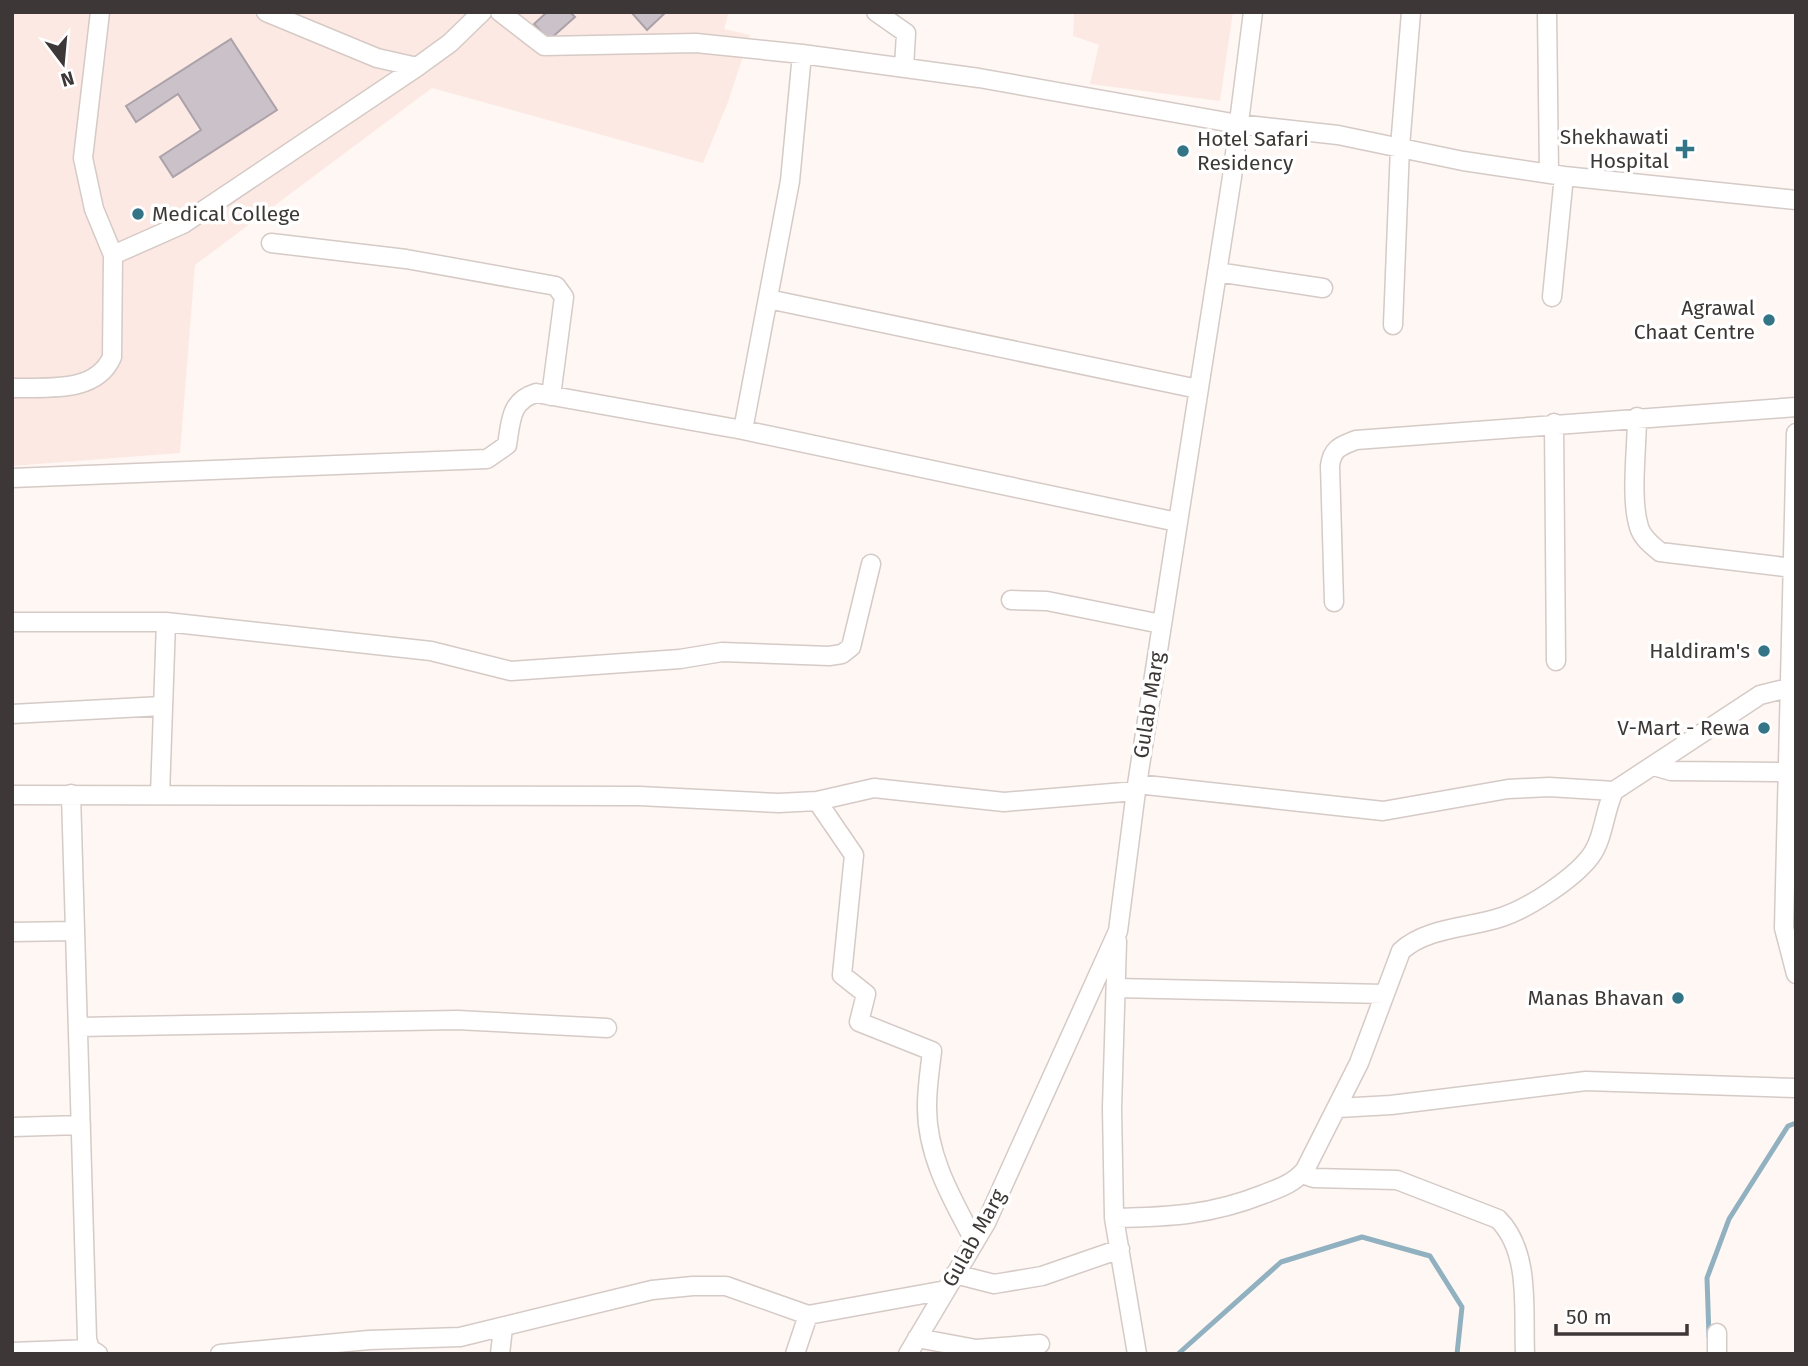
<svg xmlns="http://www.w3.org/2000/svg" width="1808" height="1366" font-family="'Fira Sans',sans-serif">
<rect width="100%" height="100%" fill="#fef7f4"/>
<path fill="#fde9e3" d="M12,12H729L724,29L750,35L728,102L703,163L432,88L195,265L180,453L12,466Z
M1074,12H1233L1220,101L1090,84L1099,45L1073,36Z"/>
<g fill="none" stroke-linecap="round" stroke-linejoin="round">
<path stroke="#91b1c1" stroke-width="5" d="M1709,1337L1707,1278L1729,1219L1788,1126L1796,1123
M1178,1354L1281,1262L1362,1237L1430,1256L1462,1307L1457,1354"/>
</g>
<path fill="#cbc2c9" stroke="#aba2a9" stroke-width="2" d="M547,12H570L575,17L549,40L534,24Z
M631,12H666L647,30Z
M231,39L277,110L173,177L160,157L201,130L178,94L136,122L126,106Z"/>
<g fill="none" stroke-linecap="round" stroke-linejoin="round">
<g stroke="#d5cac6" stroke-width="21">
<path id="minor" d="M266,12L377,58L417,67L450,43L482,12
M500,12L544,46L696,43L802,54L979,78L1238,124L1338,135L1463,161L1564,176L1796,200
M876,12L906,33L904,68
M1547,12L1549,173
M271,243L406,259L556,286L564,297L551,396
M113,255L183,224L417,67
M1217,272L1323,288
M1552,297L1564,176
M768,299L1198,389
M1393,325L1400,147L1411,12
M12,388C46,387 96,394 112,357L113,255L94,209L83,158L100,12
M1637,417C1637,449 1630,498 1639,527C1642,538 1652,545 1660,552L1793,568
M1554,423L1556,661
M743,430L790,181L802,54
M1796,433L1784,928L1796,974
M12,478L487,459L507,445C511,421 510,401 536,393L743,430L1177,522
M1011,600L1047,601L1161,624
M1334,602L1330,466C1332,448 1341,446 1356,440L1796,407
M12,622H166
M12,714L162,706
M1654,766L1671,771L1789,772
M1137,784L1383,811L1508,789L1549,787L1614,791
M71,794L87,1339L90,1349L98,1354
M12,795L639,796L779,803L817,801L874,788L1004,802L1136,791
M160,795L166,622L431,651L511,671L680,659L722,652L829,656L842,654L851,647L871,564
M817,801L854,855L842,975L866,994L859,1022L932,1051C930,1069 927,1087 927,1105C926,1155 952,1199 975,1242
M12,932L75,931
M1117,941L1112,1108L1114,1218L1137,1354
M1116,988L1385,994
M78,1027L457,1020L607,1028
M1338,1108L1391,1105L1586,1081L1796,1088
M12,1127L81,1125
M1302,1174L1314,1178L1397,1180L1498,1219C1531,1252 1523,1309 1525,1354
M1114,1218C1170,1217 1211,1215 1264,1194C1280,1188 1294,1183 1305,1170L1359,1063L1401,951C1427,927 1470,928 1502,917C1529,908 1573,879 1590,857C1604,839 1604,811 1614,791L1760,695L1796,686
M955,1274L994,1284L1042,1276L1120,1249
M917,1338L976,1349L1040,1344
M12,1352L90,1349
M220,1354L369,1340L460,1337L652,1290L693,1286H726L808,1315L946,1290
M500,1354L503,1328
M795,1354L808,1315
M908,1354L986,1223L1118,931L1136,791L1232,177L1253,12
M1717,1354V1333"/>
</g>
<use href="#minor" stroke="#fff" stroke-width="18"/>
</g>
<g fill="#337587" stroke="#fff" stroke-width="2.5">
<path d="M1681.5 138.5h7v7h7v7h-7v7h-7v-7h-7v-7h7z"/>
<circle cx="1183" cy="151" r="7"/>
<circle cx="138" cy="214" r="7"/>
<circle cx="1769" cy="320" r="7"/>
<circle cx="1764" cy="651" r="7"/>
<circle cx="1764" cy="728" r="7"/>
<circle cx="1678" cy="998" r="7"/>
</g>
<g text-anchor="middle" stroke-width="7" stroke-linejoin="round" paint-order="stroke">
<g font-size="21" fill="#3d3837" stroke="#fff" text-anchor="end">
<text x="1669" y="144">Shekhawati<tspan x="1669" dy="24">Hospital</tspan></text>
<text x="1197" y="146" text-anchor="start">Hotel Safari<tspan x="1197" dy="24">Residency</tspan></text>
<text x="152" y="221" text-anchor="start">Medical College</text>
<text x="1755" y="315">Agrawal<tspan x="1755" dy="24">Chaat Centre</tspan></text>
<text x="1750" y="658">Haldiram's</text>
<text x="1750" y="735">V-Mart - Rewa</text>
<text x="1664" y="1005">Manas Bhavan</text>
</g>
<g font-size="21" fill="#3d3837" stroke="#fff">
<text transform="translate(1149 705) rotate(-81)" y="7">Gulab Marg</text>
<text transform="translate(974 1238) rotate(-61)" y="7">Gulab Marg</text>
</g>
</g>
<rect width="1808" height="1366" fill="none" stroke="#3d3837" stroke-width="28"/>
<g transform="translate(63 63) rotate(164)" stroke="#ffffff" stroke-width="5" paint-order="stroke">
<path d="M0-5L12 26L0 18L-12 26Z" fill="#3d3837"/>
<text y="-10" font-size="19" font-weight="bold" text-anchor="middle" fill="#3d3837">N</text>
</g>
<path d="M1556 1324v10h131v-10" fill="none" stroke="#3d3837" stroke-width="3.5"/>
<text x="1566" y="1324" font-size="21" fill="#3d3837" stroke="#ffffff" stroke-width="5" paint-order="stroke">50 m</text>
</svg>
